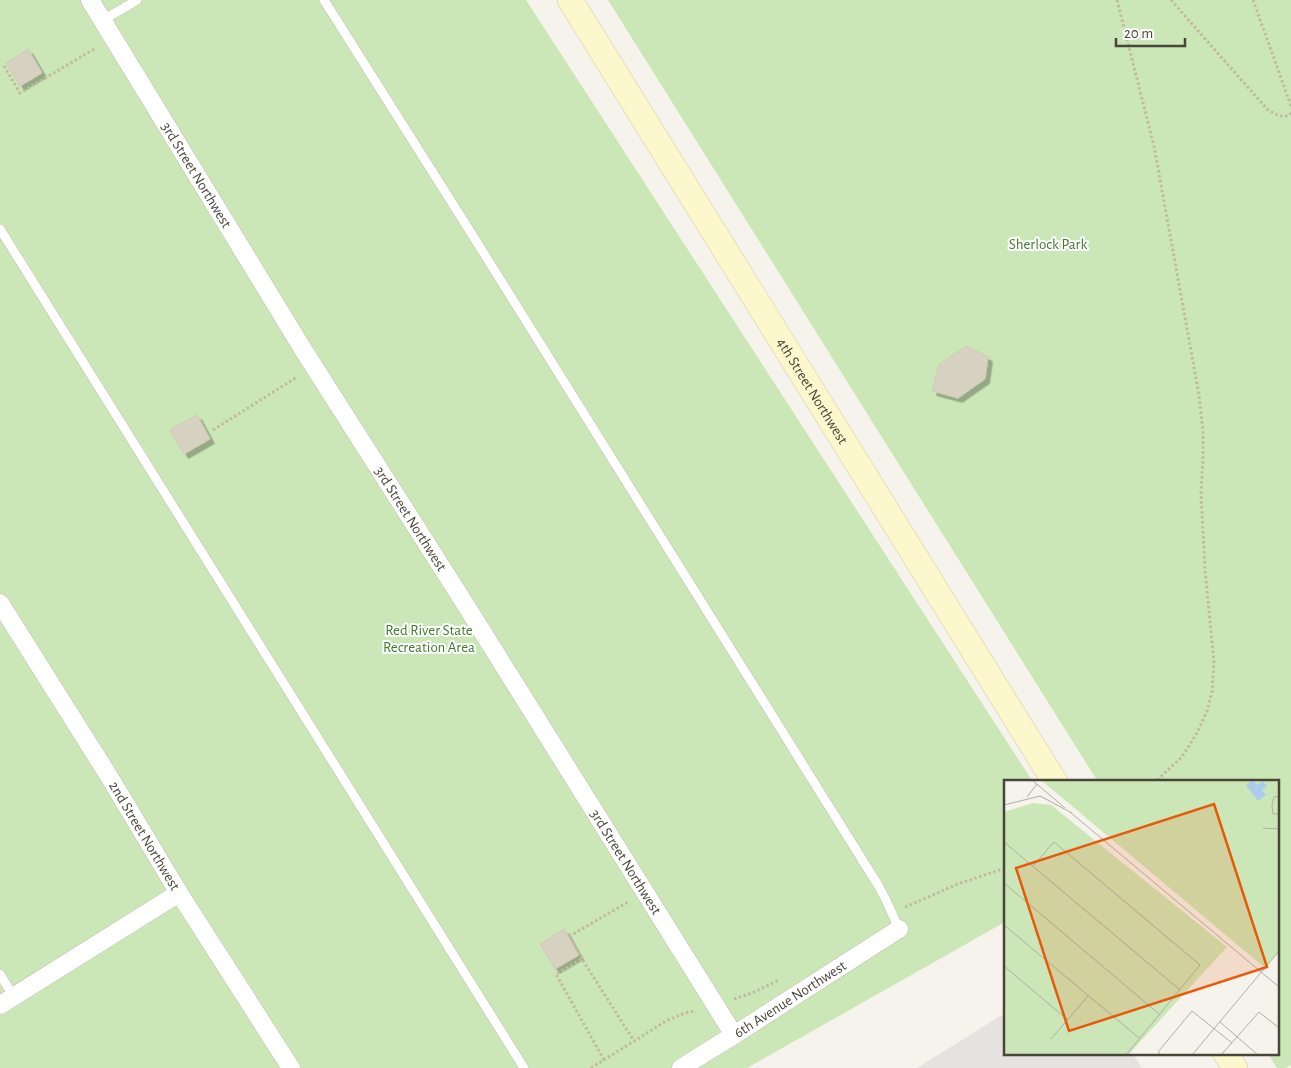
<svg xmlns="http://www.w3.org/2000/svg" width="1291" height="1068" font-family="'Alegreya Sans',sans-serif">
<defs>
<filter id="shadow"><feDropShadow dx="4.5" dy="4.5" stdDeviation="0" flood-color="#0004"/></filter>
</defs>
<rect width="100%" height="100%" fill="#f5f3ec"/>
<path fill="#cce7b7" d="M0,0H526L1033,782H1005V922L747,1068H0Z
M608,0H1291V1065L1286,1068H1277L1268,1054H1277V782H1098Z"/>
<path fill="#e4e3e0" d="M1005,1013V1054H1133L1142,1068H917Z"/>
<path fill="#d6d1c1" stroke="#d1c9b5" filter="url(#shadow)" d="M28,49L42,73L20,86L6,63Z
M967,346L988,357L985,379L958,398L932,391L939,364Z
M197,415L210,439L184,454L170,430Z
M564,929L579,955L555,969L540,944Z"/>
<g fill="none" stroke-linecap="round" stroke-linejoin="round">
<g stroke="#c1bcae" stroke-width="10">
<path id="lane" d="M324,0L478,244L878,885L886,900L899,929
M103,20L137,0
M0,229L524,1068
M0,974L14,997"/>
</g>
<g stroke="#c1bcae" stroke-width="19">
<g id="street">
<path id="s1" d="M90,0L304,351L467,607L734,1035"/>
<path id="s2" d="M0,603L110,778L179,893L291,1068"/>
<path d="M0,1005L179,893"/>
<path id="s3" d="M681,1068L734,1035L899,929"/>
</g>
</g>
<g stroke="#d3ca9d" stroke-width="26">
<g id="secondary">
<path id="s4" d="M570,0L1055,782"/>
<path d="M1226,1054L1235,1068"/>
</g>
</g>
<path stroke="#c2baa0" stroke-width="3" stroke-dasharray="2.5 2.5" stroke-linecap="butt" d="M1117,0L1154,146L1199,395L1203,432V460L1201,494L1205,570L1214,662L1212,692L1207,711L1197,733L1182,757L1155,782
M1171,0L1267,109C1275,114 1280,118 1290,115L1291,112
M1253,0L1291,106
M4,66L20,93L96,48
M213,430L297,377
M905,907L958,884L1005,868
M582,959L570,936L628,902
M734,999L752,993L779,980
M604,1060L556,974L582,959L634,1041
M591,1068L666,1021L685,1013L695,1011"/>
<use href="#lane" stroke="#fff" stroke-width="9"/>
<use href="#street" stroke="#fff" stroke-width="18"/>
<use href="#secondary" stroke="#fdf7ce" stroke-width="25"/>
</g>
<g text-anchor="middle" stroke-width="4" stroke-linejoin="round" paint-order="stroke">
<g font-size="15" fill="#494539" stroke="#fff">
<text dy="5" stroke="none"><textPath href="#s1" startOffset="205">3rd Street Northwest</textPath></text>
<text dy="5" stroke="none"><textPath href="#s4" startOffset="460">4th Street Northwest</textPath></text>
<text dy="5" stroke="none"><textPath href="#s1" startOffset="610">3rd Street Northwest</textPath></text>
<text dy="5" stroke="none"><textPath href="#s2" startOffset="274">2nd Street Northwest</textPath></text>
<text dy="5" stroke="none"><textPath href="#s1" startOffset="1015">3rd Street Northwest</textPath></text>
<text dy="5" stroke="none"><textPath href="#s3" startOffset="129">6th Avenue Northwest</textPath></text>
</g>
<g font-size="15" fill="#427a2e" stroke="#fff">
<text x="1048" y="249">Sherlock Park</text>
<text x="429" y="635">Red River State<tspan x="429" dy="17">Recreation Area</tspan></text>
</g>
</g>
<g transform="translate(1004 780)">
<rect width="275" height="275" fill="#f5f3ec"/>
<path d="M37,0H275V171L261,188ZM29,23L47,25L223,167L124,275H0V32Z" fill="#cce7b7"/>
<path d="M249,0L253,5L259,1L263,6L258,10L262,15L254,21L242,5Z" fill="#accbee"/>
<path fill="none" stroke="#b0ada4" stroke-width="1" d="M28,0L61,28M275,16L270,17L268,25L269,34H275M23,17L33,4M0,25L36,16L68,33M66,32L275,207M259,48L275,49M0,62L176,210M29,86L50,62L196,185L122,275M0,103L155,234M0,145L135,258M0,186L64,240M216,242L254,275M47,259L84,216M157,275L154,272L188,231L228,263M188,275L275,171M217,275L255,232L275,248"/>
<path fill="#e8590c" fill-opacity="0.15" stroke="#e8590c" stroke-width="2.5" d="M210,24L263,187L65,251L12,88Z"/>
<rect width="275" height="275" fill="none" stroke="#494539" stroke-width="2.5"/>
</g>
<path d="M1116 38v8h69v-8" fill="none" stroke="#494539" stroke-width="2.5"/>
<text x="1124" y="38" font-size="15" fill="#494539" stroke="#ffffff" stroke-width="4" paint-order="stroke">20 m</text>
</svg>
